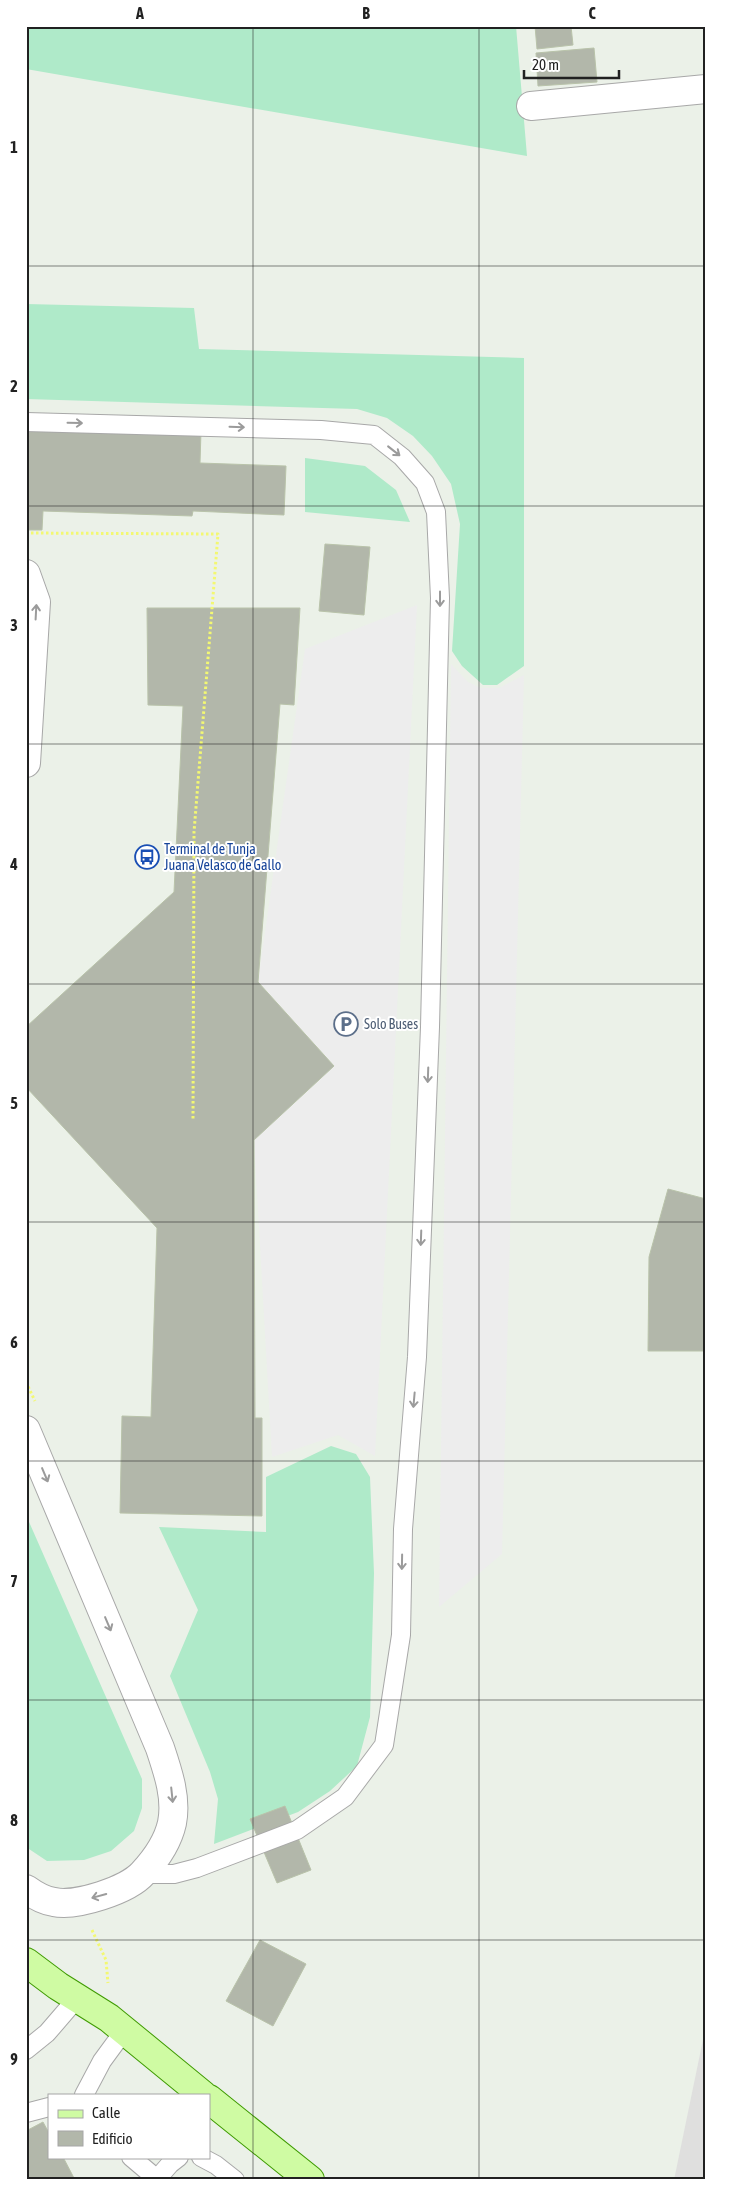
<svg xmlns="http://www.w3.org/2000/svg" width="732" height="2206" font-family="'Asap Condensed',sans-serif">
<rect width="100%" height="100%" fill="#ebf1e8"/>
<path fill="#dfdfde" d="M706,2025V2180H674Z"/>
<path fill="#afeac9" d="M26,26H516L527,156L26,69Z
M26,304L194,308L199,349L524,358V666L497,685H483L462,666L452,651L460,524L451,484L432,456L413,436L387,418L357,409L26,399Z
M305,458L365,466L396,490L410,522L305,512Z
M331,1446L356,1454L370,1477L374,1573L370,1717L357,1766L330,1791L298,1812L214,1844L218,1799L210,1772L170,1676L198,1610L159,1527L266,1532V1477Z
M26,1515L142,1779V1808L134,1831L111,1851L84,1860L47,1861L26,1847Z"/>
<path fill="#ededed" d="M417,605L375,1456L338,1435L272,1457L254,1140L334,1066L258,982L305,649Z
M451,664L468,682L481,688H499L524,675L502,1554L439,1607Z"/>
<path fill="#b2b7aa" stroke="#b9c3aa" d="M535,26H571L573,45L537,49Z
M594,48L597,82L538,86L536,53Z
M26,425L201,431L200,463L286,466L284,515L193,511L192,516L43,511L42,530H26Z
M325,544L370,547L364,615L319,611Z
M147,608H300L294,705L280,704L258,982L334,1066L254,1140L255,1418H262V1516L120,1513L122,1416L151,1417L157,1228L26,1087V1027L174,892L183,706L148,705Z
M668,1189L706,1199V1351H648L649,1257Z
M285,1806L311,1870L277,1883L250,1819Z
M260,1940L306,1964L273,2026L226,2001Z
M43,2122L49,2133V2157H63L75,2180H26V2131Z"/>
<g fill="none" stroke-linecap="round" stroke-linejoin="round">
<g stroke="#a8a8a8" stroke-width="20">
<path id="service" d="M26,422L321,430L374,435L402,457L425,483L436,512L440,598L430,1027L417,1357L403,1529L401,1635L384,1745L345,1797L297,1830L197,1868L174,1874H142
M26,2050L47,2033L78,1997
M84,2095L102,2061L124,2031
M26,2113L49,2107
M131,2157L157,2179L170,2164L179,2157
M201,2157L216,2165L235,2180"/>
</g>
<g stroke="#a8a8a8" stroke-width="30">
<path id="minor" d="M531,106L706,89
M26,574L36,602L26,763
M26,1430L160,1748C168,1772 177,1798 172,1823C168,1841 155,1860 143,1873C128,1890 76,1907 54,1902C45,1901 33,1894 26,1889"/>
</g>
<g stroke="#3f9b02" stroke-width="30">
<path id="primary" d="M26,1962L58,1986L109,2018L203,2095
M209,2099L310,2180"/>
</g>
<path stroke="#f3f872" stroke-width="3" stroke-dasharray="2.5 2.5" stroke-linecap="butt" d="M26,533L218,534L194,832L193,1120
M26,1382L35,1401
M92,1930L106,1960L108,1983"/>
<use href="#service" stroke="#fff" stroke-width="18"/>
<use href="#minor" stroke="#fff" stroke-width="28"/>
<use href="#primary" stroke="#cffba3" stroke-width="28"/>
</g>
<defs><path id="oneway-shaft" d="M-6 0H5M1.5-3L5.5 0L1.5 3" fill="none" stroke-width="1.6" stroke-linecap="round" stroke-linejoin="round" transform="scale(1.25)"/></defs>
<g stroke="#9b9b9b">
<use href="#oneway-shaft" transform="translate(75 423) rotate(1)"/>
<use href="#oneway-shaft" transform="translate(237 427) rotate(2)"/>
<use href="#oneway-shaft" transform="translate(394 451) rotate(38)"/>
<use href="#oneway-shaft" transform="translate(440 599) rotate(90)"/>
<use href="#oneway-shaft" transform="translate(36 612) rotate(-87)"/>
<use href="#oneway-shaft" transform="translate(428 1075) rotate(92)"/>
<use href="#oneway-shaft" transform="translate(421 1238) rotate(92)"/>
<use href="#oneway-shaft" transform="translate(414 1400) rotate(95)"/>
<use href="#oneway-shaft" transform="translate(45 1475) rotate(67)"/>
<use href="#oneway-shaft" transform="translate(402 1562) rotate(91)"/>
<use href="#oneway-shaft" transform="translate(108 1624) rotate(67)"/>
<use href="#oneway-shaft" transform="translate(172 1795) rotate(84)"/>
<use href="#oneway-shaft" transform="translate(99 1896) rotate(165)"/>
</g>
<path fill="none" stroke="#212121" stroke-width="1" stroke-opacity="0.55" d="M253,26V2180M479,26V2180M26,266H706M26,506H706M26,744H706M26,984H706M26,1222H706M26,1461H706M26,1700H706M26,1940H706"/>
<defs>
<g id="bus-ring" transform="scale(1.25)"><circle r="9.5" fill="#fff" stroke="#1a4fb4" stroke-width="1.5"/><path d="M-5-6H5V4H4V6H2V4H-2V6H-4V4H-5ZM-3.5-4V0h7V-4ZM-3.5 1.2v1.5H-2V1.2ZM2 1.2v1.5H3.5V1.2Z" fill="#1a4fb4"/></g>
<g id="parking-ring" transform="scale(1.25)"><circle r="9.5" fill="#fff" stroke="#5c6f8a" stroke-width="1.5"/><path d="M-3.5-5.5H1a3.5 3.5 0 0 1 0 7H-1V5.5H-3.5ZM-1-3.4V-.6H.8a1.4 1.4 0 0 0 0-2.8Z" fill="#5c6f8a"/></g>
</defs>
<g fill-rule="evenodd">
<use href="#bus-ring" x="147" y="857"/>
<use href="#parking-ring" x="346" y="1024"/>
</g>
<g text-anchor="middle" stroke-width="4" stroke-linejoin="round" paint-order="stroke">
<g font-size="14" fill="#164399" stroke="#fff" text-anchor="start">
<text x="164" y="854">Terminal de Tunja<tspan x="164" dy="16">Juana Velasco de Gallo</tspan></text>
</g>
<g font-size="14" fill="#4e5e75" stroke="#fff" text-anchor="start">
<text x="364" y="1029">Solo Buses</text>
</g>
</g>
<rect width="732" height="2206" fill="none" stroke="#ffffff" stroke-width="55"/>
<rect x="48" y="2094" width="162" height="65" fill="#ffffff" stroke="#a6a6a6"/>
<rect x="58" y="2110" width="25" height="8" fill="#cffba3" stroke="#a6a6a6"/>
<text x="92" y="2118" font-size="15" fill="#212121">Calle</text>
<rect x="58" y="2131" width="25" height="15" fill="#b2b7aa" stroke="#a6a6a6"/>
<text x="92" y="2144" font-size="15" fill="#212121">Edificio</text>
<path d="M524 70v8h95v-8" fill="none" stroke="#212121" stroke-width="2.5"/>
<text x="532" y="70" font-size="15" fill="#212121" stroke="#ffffff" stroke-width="4" paint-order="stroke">20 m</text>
<rect x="28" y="28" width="676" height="2150" fill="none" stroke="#212121" stroke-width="2"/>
<g font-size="16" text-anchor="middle" font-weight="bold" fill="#212121">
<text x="140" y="19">A</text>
<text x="366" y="19">B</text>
<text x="592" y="19">C</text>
<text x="14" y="153">1</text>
<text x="14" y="392">2</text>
<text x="14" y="631">3</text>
<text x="14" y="870">4</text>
<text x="14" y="1109">5</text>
<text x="14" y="1348">6</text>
<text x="14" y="1587">7</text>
<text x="14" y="1826">8</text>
<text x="14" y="2065">9</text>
</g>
</svg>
